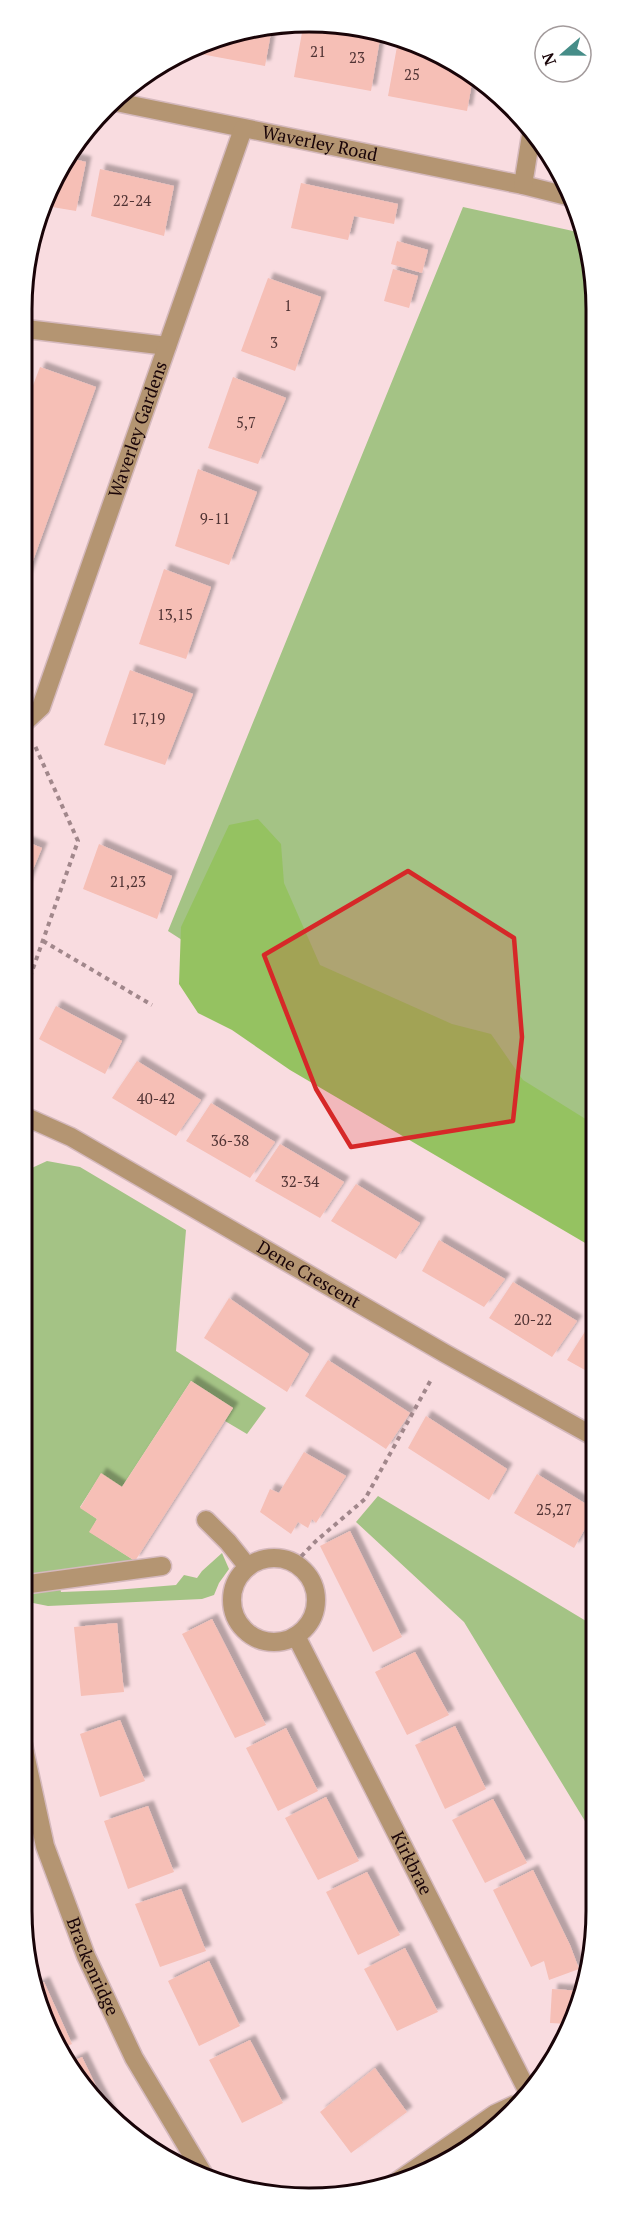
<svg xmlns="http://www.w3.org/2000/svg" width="617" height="2220" font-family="'PT Serif',serif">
<defs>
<filter id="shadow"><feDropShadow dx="5.5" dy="-5.5" stdDeviation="1.5" flood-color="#0004"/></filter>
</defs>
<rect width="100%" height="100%" fill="#f9dce0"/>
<path fill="#a4c385" d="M463,207L582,233L594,271L592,1203L168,931Z
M47,1161L80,1167L186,1230L176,1351L266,1408L247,1434L225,1421L233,1408L191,1381L122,1487L101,1474L80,1507L97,1519L90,1532L135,1561L59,1583L61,1592L115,1590L176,1585L184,1575L197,1578L202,1571L222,1553L229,1569L219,1583L214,1595L202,1599L48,1606L28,1602L22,1585L23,1172Z
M378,1496L591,1624V1831L464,1622L356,1522Z"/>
<path fill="#95c261" d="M258,819L281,844L284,883L320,965L452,1024L491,1034L523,1080L592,1123V1247L290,1070L232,1030L198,1013L179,984L181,927L229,825Z"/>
<path fill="#f6bfb6" filter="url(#shadow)" d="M364,26L381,33L371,91L294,77L303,27Z
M252,27H272L265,66L190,52Z
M398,41L452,59L473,77L467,111L388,96Z
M66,157L86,162L76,211L46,206Z
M100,169L174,186L164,236L91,216Z
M301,183L398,204L394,224L354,216L348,240L291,228Z
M397,241L428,250L422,273L391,264Z
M393,269L418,276L409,308L384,301Z
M268,278L321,297L295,371L241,351Z
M40,367L96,387L26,580V404Z
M233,377L286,398L258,464L208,448Z
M198,469L257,492L229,565L175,546Z
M164,569L211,587L186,659L139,644Z
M130,670L193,694L165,765L104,745Z
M25,841L42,848L24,891Z
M99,844L172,876L157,919L83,889Z
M56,1006L122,1041L105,1074L39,1039Z
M137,1061L201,1100L176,1136L112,1098Z
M211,1103L275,1142L250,1178L186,1141Z
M280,1144L344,1182L320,1218L255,1181Z
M356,1184L420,1223L396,1259L331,1221Z
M439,1240L505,1279L484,1307L422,1271Z
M513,1282L577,1321L552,1357L489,1318Z
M229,1298L309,1354L287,1392L204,1338Z
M586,1330L592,1333V1374L567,1360Z
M328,1360L410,1413L386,1449L305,1396Z
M191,1381L233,1408L135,1561L89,1532L97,1519L80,1508L101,1473L122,1487Z
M426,1416L507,1469L489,1500L408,1448Z
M304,1452L346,1476L316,1523L312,1519L308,1528L298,1522L291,1534L260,1512L270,1489L279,1493Z
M537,1474L591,1507V1518L574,1548L514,1513Z
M350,1531L402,1637L373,1652L320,1546Z
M212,1619L266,1725L235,1738L182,1634Z
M117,1623L124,1692L81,1696L74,1627Z
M415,1652L449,1715L407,1735L375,1672Z
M120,1720L145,1781L100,1797L80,1734Z
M455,1726L486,1789L445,1809L415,1745Z
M286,1728L318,1791L278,1811L246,1748Z
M326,1797L359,1861L318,1880L285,1818Z
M493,1799L527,1863L485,1883L452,1820Z
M148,1806L174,1872L128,1889L104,1821Z
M533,1870L570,1945L579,1969L549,1980L544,1961L531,1967L493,1890Z
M367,1872L400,1935L358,1955L326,1892Z
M181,1889L206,1951L160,1967L135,1904Z
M405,1948L438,2012L397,2031L364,1969Z
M209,1961L240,2026L199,2046L168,1981Z
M44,1982L72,2044L60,2049L43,2021L36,1986Z
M552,1989L582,1991L569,2024L550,2023Z
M250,2040L283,2103L242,2123L209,2060Z
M82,2057L97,2088L112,2116L93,2101L69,2063Z
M375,2068L407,2112L351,2153L320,2112Z"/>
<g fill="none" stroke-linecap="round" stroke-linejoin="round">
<g stroke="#d5b9bd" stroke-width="21">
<g id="minor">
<path id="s1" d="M116,102L523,185L571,197"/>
<path d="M523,185L532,129"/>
<path d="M26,329L167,346"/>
<path id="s2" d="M25,722L41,707L243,129"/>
<path id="s3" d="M24,1116L71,1137L446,1354L591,1435"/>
<path d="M206,1520L228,1542L248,1567"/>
<circle cx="274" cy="1600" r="42"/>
<path d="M22,1585L162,1566"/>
<path id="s4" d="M296,1636L527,2090"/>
<path id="s5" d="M22,1740L45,1846L86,1956L134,2058L204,2175"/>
<path d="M392,2185L495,2114L514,2105"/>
</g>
</g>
<path stroke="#a1878b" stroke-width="4" stroke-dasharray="4.5 4.5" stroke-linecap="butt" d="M43,941L152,1005
M24,994L78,841L35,746
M295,1563L316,1541L365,1499L432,1378"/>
<use href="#minor" stroke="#b49572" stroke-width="18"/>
</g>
<path fill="#d62828" fill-opacity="0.2" stroke="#d62828" stroke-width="4.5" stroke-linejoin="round" d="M408,871L514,938L522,1037L513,1121L351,1147L316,1089L264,955Z"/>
<g text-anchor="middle" stroke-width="4.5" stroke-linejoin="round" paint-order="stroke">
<g font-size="15" fill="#503334">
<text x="318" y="57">21</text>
<text x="357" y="63">23</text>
<text x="412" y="80">25</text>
<text x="132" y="206">22-24</text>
<text x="288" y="311">1</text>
<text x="274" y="348">3</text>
<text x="246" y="428">5,7</text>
<text x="215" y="524">9-11</text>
<text x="175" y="620">13,15</text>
<text x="148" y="724">17,19</text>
<text x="128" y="887">21,23</text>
<text x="156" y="1104">40-42</text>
<text x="230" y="1146">36-38</text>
<text x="300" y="1187">32-34</text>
<text x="533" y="1325">20-22</text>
<text x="554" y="1515">25,27</text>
</g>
<g font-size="18" fill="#190408" stroke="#fff">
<text dy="6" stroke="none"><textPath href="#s1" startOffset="208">Waverley Road</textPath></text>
<text dy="6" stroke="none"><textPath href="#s2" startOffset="316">Waverley Gardens</textPath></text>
<text dy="6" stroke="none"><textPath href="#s3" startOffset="326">Dene Crescent</textPath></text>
<text dy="6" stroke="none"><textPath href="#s4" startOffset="255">Kirkbrae</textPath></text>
<text dy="6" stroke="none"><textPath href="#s5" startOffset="238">Brackenridge</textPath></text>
</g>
</g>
<path d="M0 0H617V2220H0ZM309 32H309A277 277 0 0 1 586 309V1911A277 277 0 0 1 309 2188H309A277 277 0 0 1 32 1911V309A277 277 0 0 1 309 32Z" fill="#fff" fill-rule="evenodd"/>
<path fill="none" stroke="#190408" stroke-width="3" d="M309 32H309A277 277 0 0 1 586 309V1911A277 277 0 0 1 309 2188H309A277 277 0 0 1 32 1911V309A277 277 0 0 1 309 32Z"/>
<g transform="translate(563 54) rotate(250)"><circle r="28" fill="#ffffff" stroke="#a39b9c" stroke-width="1.5"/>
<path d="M0-4.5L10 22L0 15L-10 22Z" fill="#468d88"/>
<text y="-9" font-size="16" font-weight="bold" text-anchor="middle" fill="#190408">N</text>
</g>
</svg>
